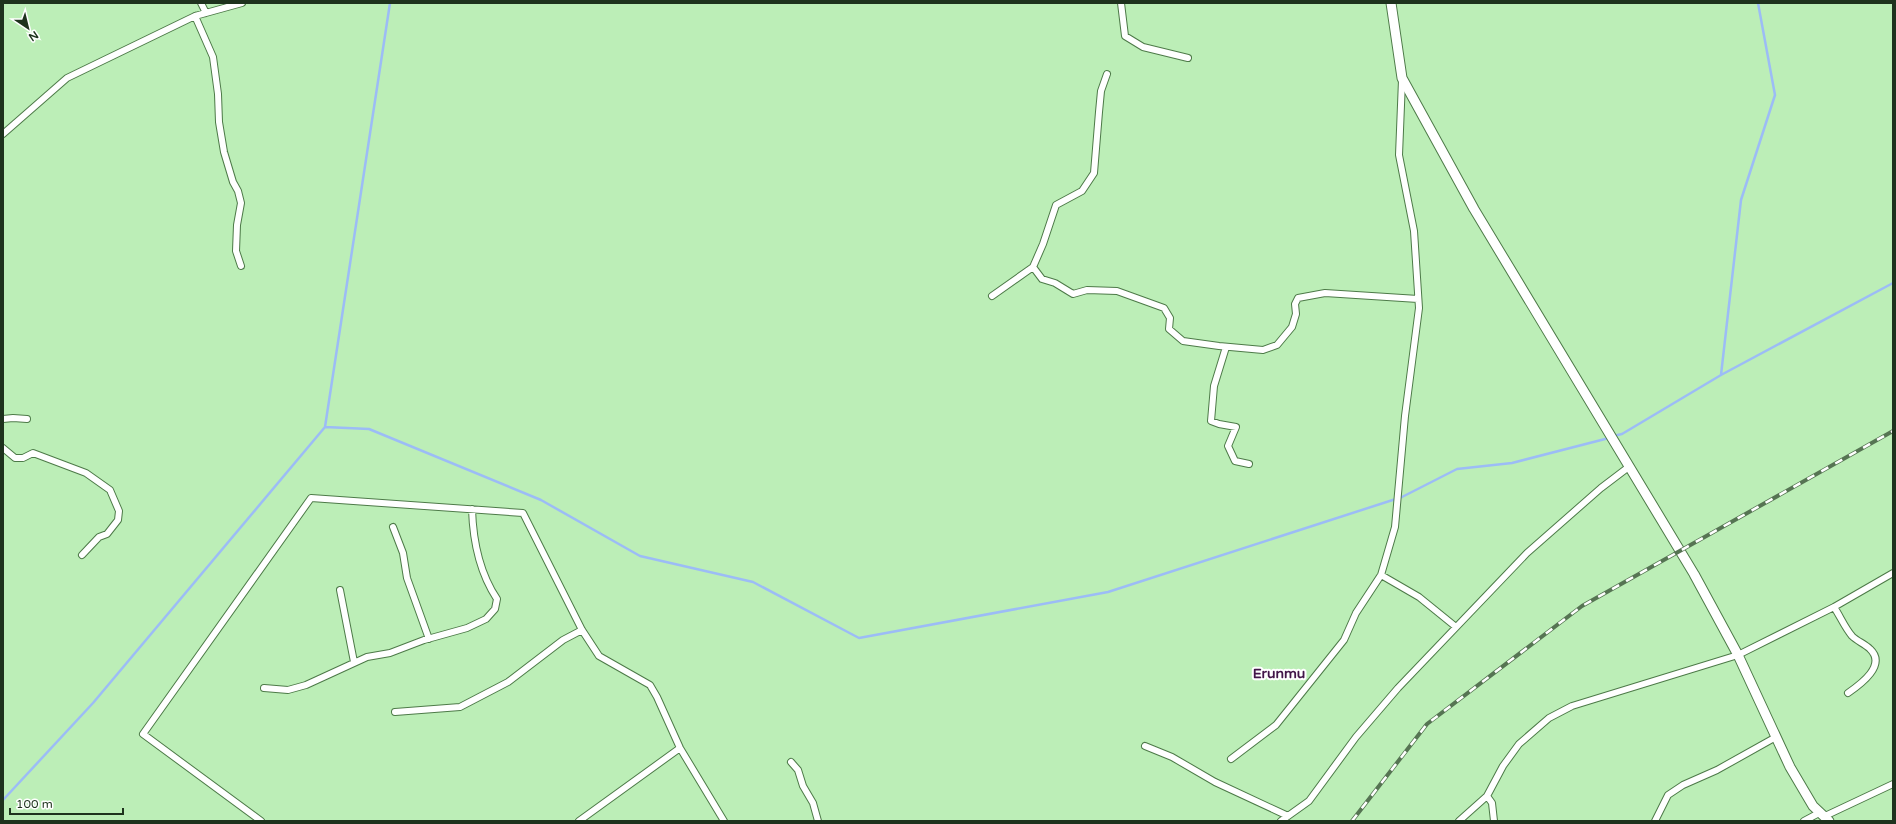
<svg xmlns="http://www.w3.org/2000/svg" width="1896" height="824" font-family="'Varela Round',sans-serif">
<rect width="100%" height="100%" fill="#bceeb7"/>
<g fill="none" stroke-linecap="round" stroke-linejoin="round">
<path stroke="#9cbcf6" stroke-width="2.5" d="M1721,375L1741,200L1775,95L1758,3
M325,427L369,429L541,500L640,556L753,582L859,638L1108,592L1402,497L1457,469L1512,463L1609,438
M1613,436L1622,434L1721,375L1893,283
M3,800L93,703L325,427L390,3"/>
<g stroke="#4d7a48" stroke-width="8">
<path id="street" d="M201,3L206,13
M1121,3L1125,36L1143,47L1188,58
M195,16L213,57L218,94L219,122L224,152L233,182L238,191L241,203L237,225L236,251L241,266
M1107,74L1101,91L1099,112L1094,173L1082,191L1056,205L1043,244L1033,267L1042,279L1055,283L1073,294L1087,290L1117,291L1164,308L1170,318L1169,329L1183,341L1219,346L1263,350L1277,345L1292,327L1296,314L1295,304L1298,298L1325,293L1418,299
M3,134L67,78L195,16L242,3
M992,296L1033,267
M1226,347L1214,386L1211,421L1219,424L1236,427L1228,446L1235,461L1249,464
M3,419L13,418L27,419
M3,448L15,458H23L33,453L86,473L110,490L119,511L118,520L107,534L99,537L82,555
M393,527L403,553L407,578L429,639
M1381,575L1419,597L1456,627
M340,590L354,662
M1834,607C1840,616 1845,628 1852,636C1857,641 1865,644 1870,649C1887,665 1861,684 1848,693
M264,688L288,690L306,685L367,657L390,653L424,640L467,628L486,619L495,609L497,599C479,572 473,541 472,509
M395,712L460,707L508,682L563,640L582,630
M1145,746L1172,757L1215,782L1288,816
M1231,759L1276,725L1344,640L1356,613L1381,575L1395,527L1405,416L1419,308L1414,231L1399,155L1402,80
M791,762L798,770L803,786L813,803L818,821
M1487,796L1492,803L1494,821
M1825,816L1893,784
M261,821L143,734L311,498L523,513L582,630L599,656L650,685L657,697L680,748L724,821
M579,821L680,748
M1281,821L1309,801L1356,737L1398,688L1527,553L1601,488L1630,466
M1459,821L1487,796L1503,766L1519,744L1549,718L1572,706L1738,655L1834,607L1893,573
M1655,821L1668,795L1683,785L1717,770L1776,737
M1804,821L1819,813"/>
</g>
<g stroke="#4d7a48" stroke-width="11">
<path id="secondary" d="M1391,3L1402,78L1474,209L1694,574L1738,655L1790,767L1813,806L1829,821"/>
</g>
<use href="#street" stroke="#fff" stroke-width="6"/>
<use href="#secondary" stroke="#fff" stroke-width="9"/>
<g stroke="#567453" stroke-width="4">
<path id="rail" d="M1352,821L1427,724L1582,606L1893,431"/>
</g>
<use href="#rail" stroke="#fff" stroke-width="2.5" stroke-dasharray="8" stroke-linecap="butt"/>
</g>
<g text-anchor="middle" stroke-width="4" stroke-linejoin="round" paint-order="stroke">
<g font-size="14" font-weight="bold" fill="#421649" stroke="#fff">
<text x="1279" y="678">Erunmu</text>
</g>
</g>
<rect width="1896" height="824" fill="none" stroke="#1e321d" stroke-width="8"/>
<g transform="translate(28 28) rotate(145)" stroke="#ffffff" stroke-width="3" paint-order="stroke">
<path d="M0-3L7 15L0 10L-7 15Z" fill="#1e321d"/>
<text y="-6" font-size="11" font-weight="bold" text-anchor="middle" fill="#1e321d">N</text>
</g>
<path d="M10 808v6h113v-6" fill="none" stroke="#1e321d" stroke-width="2"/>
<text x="16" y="808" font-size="12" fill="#1e321d" stroke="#ffffff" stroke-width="3" paint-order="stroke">100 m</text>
</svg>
